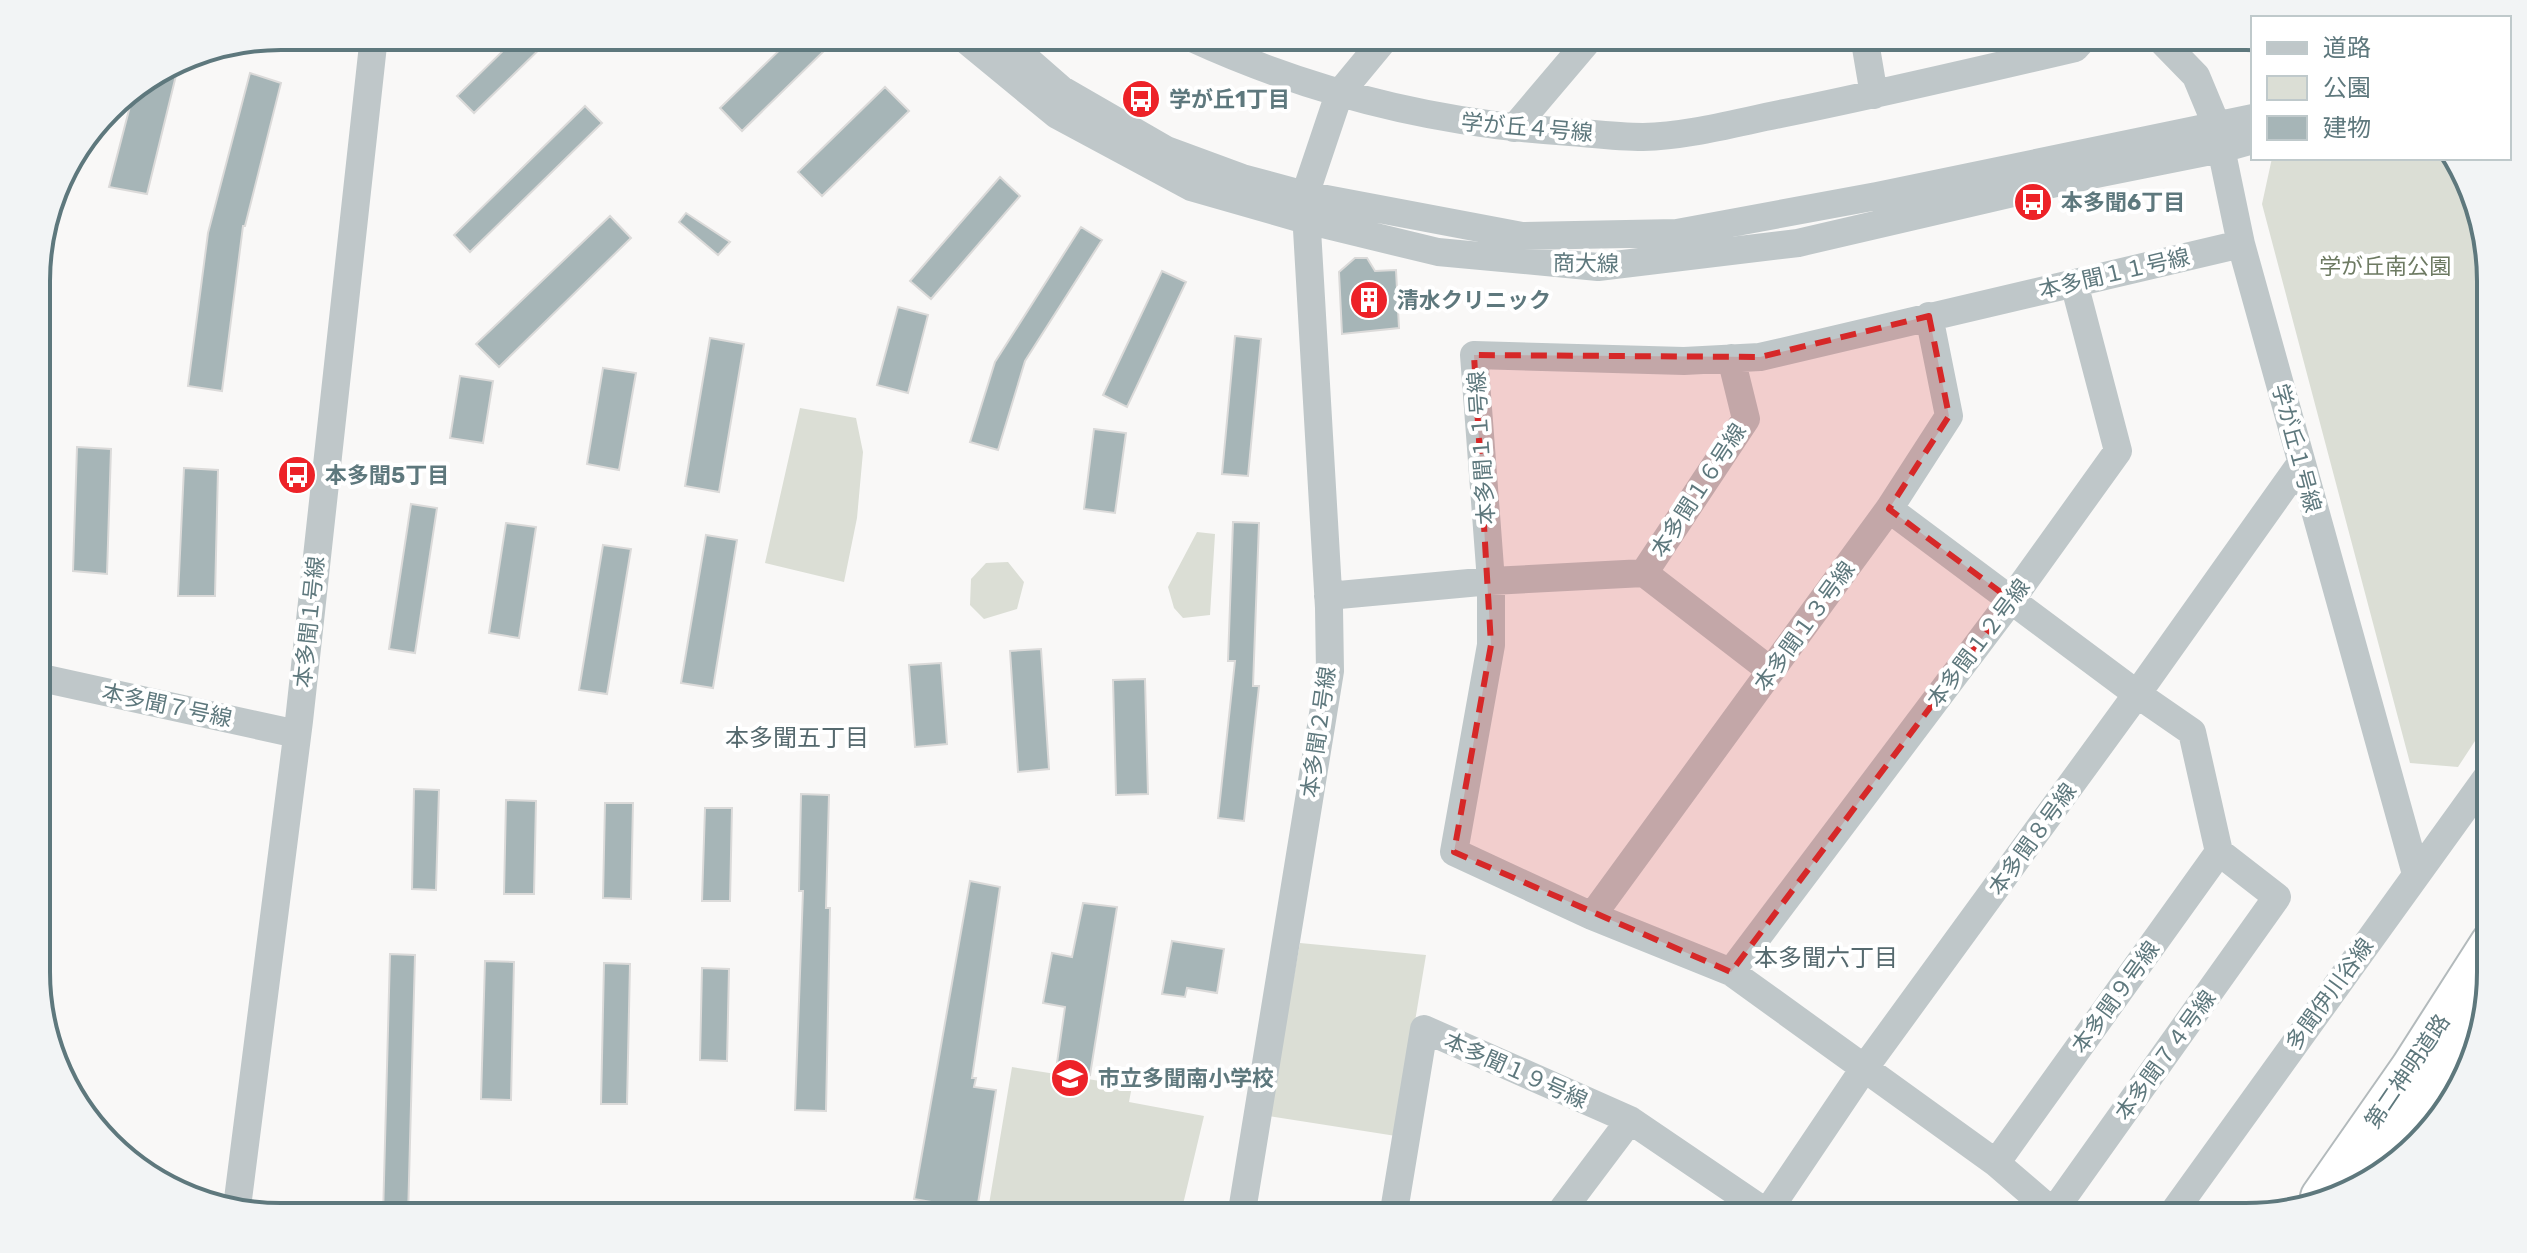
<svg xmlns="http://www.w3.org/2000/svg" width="2527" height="1253" font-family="Rubik,'Noto Sans JP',sans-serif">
<rect width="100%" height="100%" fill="#f9f8f7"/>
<path fill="#dbded5" d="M2272,158H2451L2489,249L2490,718L2458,767L2410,763L2262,204Z
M800,408L856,418L863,452L857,518L844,582L765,563Z
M1197,532L1215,534L1210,615L1183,618L1174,608L1168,587Z
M1008,562L1024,582L1017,609L984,619L970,605L971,579L986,563Z
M1300,943L1426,955L1396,1136L1268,1116Z
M1012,1067L1132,1086L1129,1102L1204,1116L1180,1217H974L975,1214L987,1216Z"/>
<path fill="#a6b5b7" stroke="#dbdad9" stroke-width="2" d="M518,36H553L474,113L457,96Z
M794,36H818L828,47L742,131L720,108Z
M180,59L147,194L109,187L135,87Z
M250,73L281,83L245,226H243L222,391L188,386L208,233Z
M885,87L909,111L822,196L798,172Z
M585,106L602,123L470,252L454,235Z
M1000,177L1020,196L931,299L910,281Z
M686,213L730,242L718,255L679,222Z
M610,216L631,238L499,367L476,344Z
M1081,227L1102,240L1025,361L998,450L970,442L995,362Z
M1355,258H1367L1375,271L1396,270L1399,328L1342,334L1339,272Z
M1162,271L1186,282L1127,407L1103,395Z
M898,307L928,315L908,393L877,385Z
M1235,336L1261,339L1248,476L1222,474Z
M710,338L744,344L719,492L685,486Z
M603,368L636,373L619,470L587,464Z
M460,376L493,381L483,443L450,438Z
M1094,429L1126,433L1115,513L1084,509Z
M77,447L111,449L107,574L73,571Z
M184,468L218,470L215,596H178Z
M411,504L437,508L415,653L389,649Z
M1233,522L1259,523L1253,686H1259L1244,821L1218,818L1235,661H1228Z
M506,523L536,527L519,638L489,633Z
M706,535L737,540L713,688L681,683Z
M603,545L631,549L607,694L579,690Z
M1041,649L1049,769L1018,772L1010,651Z
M941,663L947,744L915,747L909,665Z
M1145,679L1148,794L1116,795L1113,680Z
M414,789L439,790L436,890L412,889Z
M801,794L829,795L826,908H830L826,1111L795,1110L803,891H799Z
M506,800L536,801L534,894H504Z
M605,803H633L631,899L603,898Z
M705,808H732L730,901H702Z
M970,881L1000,887L972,1078H976L974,1087L996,1090L977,1210L914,1199Z
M1083,903L1117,907L1090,1075L1056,1070L1065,1007L1043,1003L1052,953L1072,957Z
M1172,941L1224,949L1217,993L1187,988L1185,997L1162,994Z
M390,954L415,955L408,1217H383Z
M485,961L514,962L511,1100L481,1099Z
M604,963L630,964L627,1104H601Z
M702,968L729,969L727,1061L700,1060Z"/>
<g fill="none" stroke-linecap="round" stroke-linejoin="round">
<g stroke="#b3babc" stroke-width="44">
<path id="highway" d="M2374,1179L2479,1024
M2321,1197L2411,1068L2491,943"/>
</g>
<path stroke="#bfc7c9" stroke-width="28" d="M961,36L1057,115L1191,187L1306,220L1438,252L1598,267L1798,243L2086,176L2221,149L2253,140
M1000,36L1062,90L1166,150L1242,178L1305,195L1522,236L1677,233L1877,196L2253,118
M1193,36L1192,38C1312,93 1438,124 1570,132C1594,134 1619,137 1643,137C1688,136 1735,123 1780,114C1879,94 1977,71 2075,48L2086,36
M1864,36L1874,95
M2157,36L2196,76L2216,124L2241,244L2416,874
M1514,128L1592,36
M1889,509L2137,694L2192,732L2219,852L1996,1163L1731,972L1592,916L1454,852L1491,645V581L1474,355L1684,361L1760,357L2241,244
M1644,573L1746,419L1731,358
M1328,596L1491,581L1644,573L1771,671
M37,677L297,734
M1592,916L1889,509L1949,416L1929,316
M1731,972L2011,600L2118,451L2074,283
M1996,1163L2053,1212L2277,897L2219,852
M237,1207L299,721L374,36
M1241,1217L1330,671L1329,608L1305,195L1339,94L1387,36
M1393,1217L1424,1029L1630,1120L1767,1213
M1557,1217L1630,1120
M1764,1217L1863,1070L2137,694L2301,463
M2170,1217L2490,773"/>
<use href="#highway" stroke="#fff" stroke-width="40"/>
</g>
<path fill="#d62828" fill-opacity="0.2" stroke="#d62828" stroke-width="6" stroke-dasharray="16 10" stroke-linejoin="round" d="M1929,316L1949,416L1889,509L2011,600L1731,972L1454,852L1491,645L1474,355L1760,357Z"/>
<defs>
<g id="bus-disc" transform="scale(2)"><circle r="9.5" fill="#ed2228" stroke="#fff"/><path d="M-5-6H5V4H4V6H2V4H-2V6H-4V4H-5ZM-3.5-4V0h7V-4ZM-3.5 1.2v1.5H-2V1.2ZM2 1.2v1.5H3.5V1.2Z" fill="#fff"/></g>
<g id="building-disc" transform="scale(2)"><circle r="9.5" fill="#ed2228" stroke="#fff"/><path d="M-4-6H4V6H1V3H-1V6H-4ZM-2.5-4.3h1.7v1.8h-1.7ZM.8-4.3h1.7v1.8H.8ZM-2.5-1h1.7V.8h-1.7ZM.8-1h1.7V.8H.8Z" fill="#fff"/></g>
<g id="school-disc" transform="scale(2)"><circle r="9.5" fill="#ed2228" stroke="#fff"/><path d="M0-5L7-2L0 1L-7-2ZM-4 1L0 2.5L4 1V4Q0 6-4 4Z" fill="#fff"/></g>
</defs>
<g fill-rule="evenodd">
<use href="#bus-disc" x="1141" y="99"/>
<use href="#bus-disc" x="2033" y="202"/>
<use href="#building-disc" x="1369" y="300"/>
<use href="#bus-disc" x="297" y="475"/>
<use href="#school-disc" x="1070" y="1078"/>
</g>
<g text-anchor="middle" stroke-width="8" stroke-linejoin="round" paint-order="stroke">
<g font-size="22" font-weight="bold" fill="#5e787d" stroke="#fff" text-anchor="start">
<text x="1169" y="107">学が丘1丁目</text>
<text x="2061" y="210">本多聞6丁目</text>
<text x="1397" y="308">清水クリニック</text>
<text x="325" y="483">本多聞5丁目</text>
<text x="1098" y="1086">市立多聞南小学校</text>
</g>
<g font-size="22" fill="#5e787d" stroke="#fff">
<text transform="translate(1527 127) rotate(5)" y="8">学が丘４号線</text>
<text transform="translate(1586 263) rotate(1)" y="8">商大線</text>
<text transform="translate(2114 273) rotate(-13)" y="8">本多聞１１号線</text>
<text transform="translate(1481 448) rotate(-94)" y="8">本多聞１１号線</text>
<text transform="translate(2297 448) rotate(75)" y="8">学が丘１号線</text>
<text transform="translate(1698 490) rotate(-57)" y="8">本多聞１６号線</text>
<text transform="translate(309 622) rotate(-84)" y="8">本多聞１号線</text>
<text transform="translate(1804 626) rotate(-54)" y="8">本多聞１３号線</text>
<text transform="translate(1978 643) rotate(-53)" y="8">本多聞１２号線</text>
<text transform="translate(167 705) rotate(12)" y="8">本多聞７号線</text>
<text transform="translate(1318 732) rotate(-82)" y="8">本多聞２号線</text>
<text transform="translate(2032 839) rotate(-54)" y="8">本多聞８号線</text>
<text transform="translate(2329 994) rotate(-54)" y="8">多聞伊川谷線</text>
<text transform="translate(2115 997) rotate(-54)" y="8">本多聞９号線</text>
<text transform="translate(2165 1055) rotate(-54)" y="8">本多聞７４号線</text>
<text transform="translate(1516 1070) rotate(24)" y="8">本多聞１９号線</text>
<text transform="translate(2407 1071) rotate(-56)" y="8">第二神明道路</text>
</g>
<g font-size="22" fill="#6d7a62" stroke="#fff">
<text x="2385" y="274">学が丘南公園</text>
</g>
<g font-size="24" fill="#55696e" stroke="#fff">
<text x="797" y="746">本多聞五丁目</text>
<text x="1826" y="966">本多聞六丁目</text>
</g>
</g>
<path d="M0 0H2527V1253H0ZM281 50H2246A231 231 0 0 1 2477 281V972A231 231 0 0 1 2246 1203H281A231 231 0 0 1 50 972V281A231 231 0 0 1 281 50Z" fill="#f2f4f5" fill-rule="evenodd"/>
<path fill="none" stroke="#5e787d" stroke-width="4" d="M281 50H2246A231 231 0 0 1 2477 281V972A231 231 0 0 1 2246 1203H281A231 231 0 0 1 50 972V281A231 231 0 0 1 281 50Z"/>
<rect x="2251" y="16" width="260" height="144" fill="#ffffff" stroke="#bfc9cb" stroke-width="2"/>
<rect x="2267" y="42" width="40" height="12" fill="#bfc7c9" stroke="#bfc9cb" stroke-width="2"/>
<text x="2323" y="56" font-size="24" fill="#5e787d">道路</text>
<rect x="2267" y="76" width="40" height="24" fill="#dbded5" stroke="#bfc9cb" stroke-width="2"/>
<text x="2323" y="96" font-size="24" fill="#5e787d">公園</text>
<rect x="2267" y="116" width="40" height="24" fill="#a6b5b7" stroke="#bfc9cb" stroke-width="2"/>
<text x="2323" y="136" font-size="24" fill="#5e787d">建物</text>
</svg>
